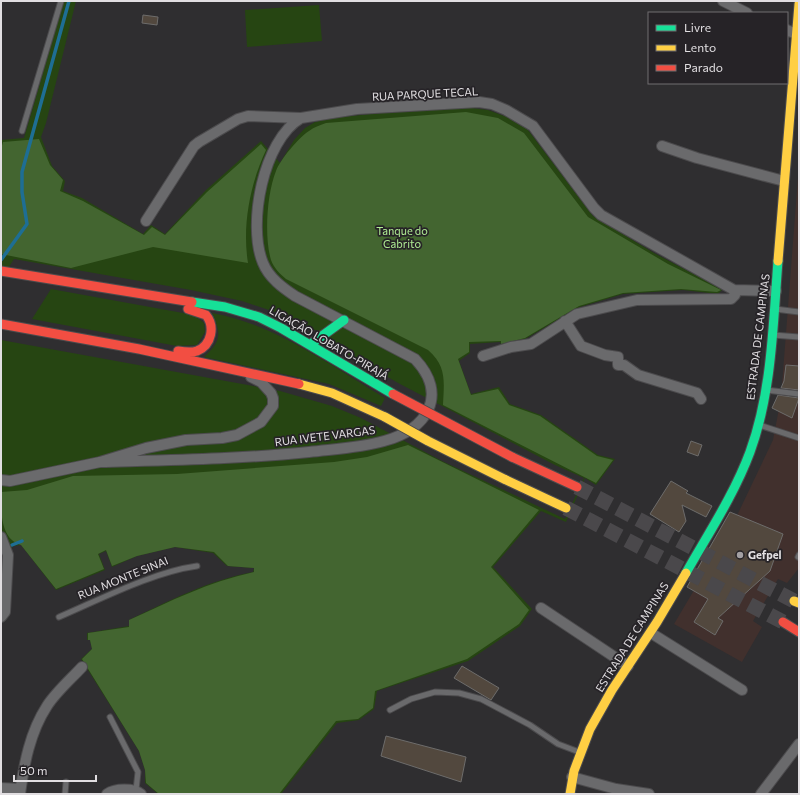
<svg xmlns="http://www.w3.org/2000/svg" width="800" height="795" font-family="Commissioner,sans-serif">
<rect width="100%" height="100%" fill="#2f2e30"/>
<path fill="#41302d" d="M799,164V568L787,583L778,579L753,621L762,627L742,662L674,624L732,526L773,440L781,398Z"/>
<path fill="#264512" d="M64,1H76L46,123L41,137L52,166L65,181L63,191L82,198L143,234L151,225L165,234L206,190L261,141L280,163L294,140L305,128L315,122L331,118L432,108H472L488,110L507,117L528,130L593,216L654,253L720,288L722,290L718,294L683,290L623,294L580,307L525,339L501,345L500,342L470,344V353L459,361L471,394L499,387L510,404L541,415L598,455L615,459L596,485L585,478L566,522L541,511L493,567L532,609L520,626L468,661L377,691L374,709L359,720L337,723L281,794H158L145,783V770L139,751L81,659L92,649L90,640H87V633L129,626V620C171,600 207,581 253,572L254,568L227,566L213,553L175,547L137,556L112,567L106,551L99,554L105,570L56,590L21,545L13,546L1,562V340L280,391L332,406L361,418L442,461L565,519L584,478L555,465L400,384L334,347L315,330L275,312L242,301L191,290L14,259L1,279V140L24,138Z
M319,5L322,41L247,47L245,10Z
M51,289L194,315L204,323L205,332L197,345L177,346L32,319Z
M212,313C275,324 331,366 385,398L381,406L329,384L204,357C222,341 221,333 212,313Z"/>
<path fill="#436530" d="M466,112L498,118L524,133L588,217L668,264L721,290L717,292L681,289L623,293L579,306L525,338L501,344V341L469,342V352L458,359L471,395L498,389L509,405L540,416L597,456L613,460L596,483L443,405C444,382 447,366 428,350L286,279C280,274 274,268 271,260C264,237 267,193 276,171C280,160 299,137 309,131C314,127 321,125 326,123Z
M39,139L50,165L63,180L60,191L83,201L144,235L152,227L165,235L207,192L261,144L266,150C250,184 242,226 248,263L153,247L71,268L1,254V149L3,142Z
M408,445L539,510L491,567L529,610L519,624L467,659L375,691L373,708L358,719L336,721L279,794H159L146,783L145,770L139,751L82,659L92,649L90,640H88V633L129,627V620C171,601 208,582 254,572V568L228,566L214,552L175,547L137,556L112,566L106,550L98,554L104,569L56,589L21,545C0,539 1,511 1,492L27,490L73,476L177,474L334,462L367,457Z"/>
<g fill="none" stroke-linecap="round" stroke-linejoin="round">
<path stroke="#1e6e94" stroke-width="3.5" d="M1,260L27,224L22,192V172L69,1
M12,545L22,541"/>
</g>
<path fill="#52483e" stroke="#6d6c6b" d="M143,15L158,17L157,25L142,23Z
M786,365L799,366V390L781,388L784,381Z
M778,395L799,398L792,418L772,408Z
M691,441L702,445L698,456L687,452Z
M671,481L688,491L686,493L712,506L706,517L682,505L686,521L679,532L650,514Z
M730,512L783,534L770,571L718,618L723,621L715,635L694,622L708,599L687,587Z
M462,666L499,688L491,700L454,678Z
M386,736L466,757L461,782L381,756Z"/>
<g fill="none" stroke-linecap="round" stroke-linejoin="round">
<path stroke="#4a484b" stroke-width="15" stroke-dasharray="15 8" stroke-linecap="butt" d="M577,487L794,601
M566,508L783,622"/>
<g stroke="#4c4b4d" stroke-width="7">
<path id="lane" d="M22,131L61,1
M775,309L799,312
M773,335L799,337
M766,390L799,394
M759,425L799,438
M798,557L799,555
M59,617C101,599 153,572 197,566
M390,710L411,699L435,692L459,693L481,699L530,725L558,744L579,752
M110,717L138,772L136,790
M65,794L66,782"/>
</g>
<g stroke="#4c4b4d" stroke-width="12">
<path id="street" d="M723,1L747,13
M787,30L796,34
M662,146L697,158L784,181
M146,221L194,146L199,142L238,119L248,116L301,118L357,109L479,102L492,104L506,110L533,126L594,208L601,215L734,290L776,291
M565,321L581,346L605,355L618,357V365H624L638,375L697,393L701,399
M483,356L511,347L531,344L577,314L637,300L731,299L735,295L734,290
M100,462C170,460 240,459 309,452C334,449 360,448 384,441C427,430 449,395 415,359L295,296C283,288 269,278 263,263C247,225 263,140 301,118
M1,480L10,481L100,462L146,448L186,440L222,438L237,435L261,422L273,406V398L271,393L261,382L251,377
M1,537L8,555L5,612L1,617
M541,608L628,666
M651,633L742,690
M572,777L616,789L649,794
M1,788L20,789
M20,794C24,764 30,732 47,706C56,692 71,679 82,667
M107,794C115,788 134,788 141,794
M761,794L799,744"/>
</g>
<g stroke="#4c4b4d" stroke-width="11">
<path id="fast" d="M192,302L225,307L259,317L281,328L393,394
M311,344L344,320
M686,573C708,534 734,495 750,452C772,392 773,324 778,261"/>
</g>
<g stroke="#4c4b4d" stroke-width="11">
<path id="slow" d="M778,261L799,4
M299,384L332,393L385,417
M504,479L566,508
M794,601L799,603
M570,794L574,771L590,729L612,690L657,622L686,573"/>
</g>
<g stroke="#4c4b4d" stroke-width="11">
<path id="jam" d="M1,271L192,302
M1,324L139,349L299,384
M178,351C184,352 191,353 197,351C212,345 215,326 206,315L188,309
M512,457L577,487
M783,622L799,632"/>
</g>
<use href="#lane" stroke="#6a6a6c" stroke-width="5"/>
<use href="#street" stroke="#6a6a6c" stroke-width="10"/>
<use href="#fast" stroke="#16e098" stroke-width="9"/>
<use href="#slow" stroke="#ffcf43" stroke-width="9"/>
<use href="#jam" stroke="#f24e42" stroke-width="9"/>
<g stroke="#4c4b4d" stroke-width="11" stroke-linecap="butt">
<path id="slow-bridge" d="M385,417L428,441L504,479"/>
</g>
<g stroke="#4c4b4d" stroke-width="11" stroke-linecap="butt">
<path id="jam-bridge" d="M393,394L512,457"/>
</g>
<use href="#slow-bridge" stroke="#ffcf43" stroke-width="9"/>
<use href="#jam-bridge" stroke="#f24e42" stroke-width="9"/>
</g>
<circle fill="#a3a0a3" stroke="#262327" stroke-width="1.5" cx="740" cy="555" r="4"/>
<g text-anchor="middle" stroke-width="3.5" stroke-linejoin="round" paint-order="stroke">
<g font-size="11" fill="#e1dee1" stroke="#262327">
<text transform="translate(425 94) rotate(-3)" y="4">RUA PARQUE TECAL</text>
<text transform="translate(758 337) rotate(-83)" y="4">ESTRADA DE CAMPINAS</text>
<text transform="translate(329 343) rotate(30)" y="4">LIGAÇÃO LOBATO-PIRAJÁ</text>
<text transform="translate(325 436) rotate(-7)" y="4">RUA IVETE VARGAS</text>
<text transform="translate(123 578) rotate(-22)" y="4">RUA MONTE SINAI</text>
<text transform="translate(632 637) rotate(-58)" y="4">ESTRADA DE CAMPINAS</text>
</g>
<g font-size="11" fill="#b0ed94" stroke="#262327">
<text x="402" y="235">Tanque do<tspan x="402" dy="13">Cabrito</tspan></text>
</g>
<g font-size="11" font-weight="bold" fill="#e1dee1" stroke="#262327" text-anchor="start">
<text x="748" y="559">Gefpel</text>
</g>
</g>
<rect width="800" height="795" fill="none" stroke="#e1dee1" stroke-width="4"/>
<rect x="648" y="12" width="140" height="72" fill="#262327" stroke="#716e71"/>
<rect x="656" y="25" width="20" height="6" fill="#16e098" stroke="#716e71"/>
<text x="684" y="32" font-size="12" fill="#e1dee1">Livre</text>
<rect x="656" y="45" width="20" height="6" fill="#ffcf43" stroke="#716e71"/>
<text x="684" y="52" font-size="12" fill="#e1dee1">Lento</text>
<rect x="656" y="65" width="20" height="6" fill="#f24e42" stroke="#716e71"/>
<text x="684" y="72" font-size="12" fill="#e1dee1">Parado</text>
<path d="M14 775v6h82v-6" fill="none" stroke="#e1dee1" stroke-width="2"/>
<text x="20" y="775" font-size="12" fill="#e1dee1" stroke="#262327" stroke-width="3" paint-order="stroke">50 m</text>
</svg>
